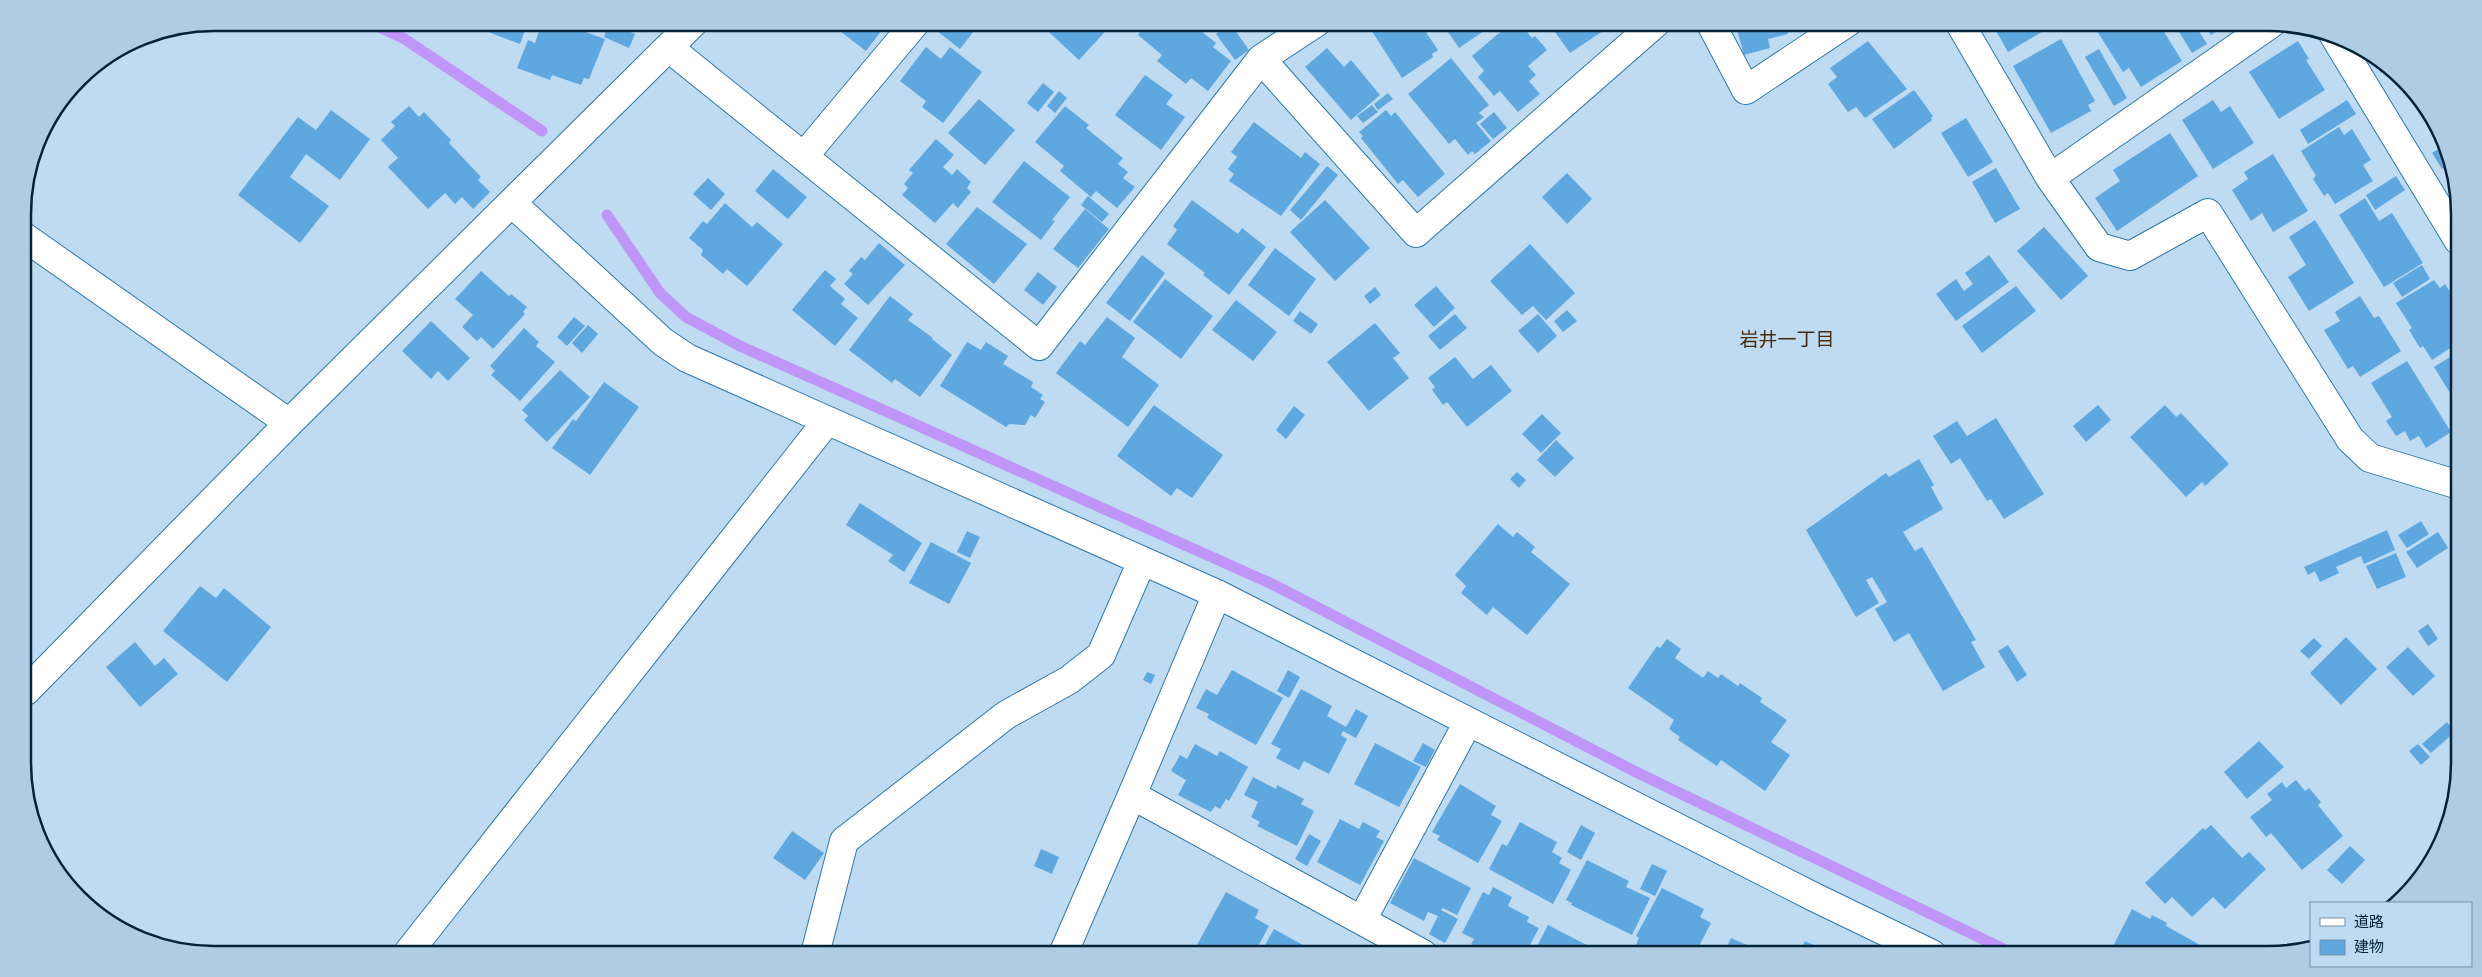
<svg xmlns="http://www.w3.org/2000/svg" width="2482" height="977" font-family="'Source Sans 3','Noto Sans JP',sans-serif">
<rect width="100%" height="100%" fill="#bfdbf2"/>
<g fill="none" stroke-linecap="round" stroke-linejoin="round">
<path stroke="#bf96f7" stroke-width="11" d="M368,22L403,38L542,131
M607,215L660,293L686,317L740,346L1272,584L1638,773L2014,954"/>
</g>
<path fill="#5fa8df" d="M471,22H528L520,44L470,25Z
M542,22L563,30L566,25L605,39L589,79L584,78L581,85L552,75L550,80L517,68L528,40L535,43Z
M614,22H633L630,30Z
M828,22H888L866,51Z
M943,22H971L977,27L960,49L937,31Z
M1038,22H1114L1079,60Z
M1148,22H1194L1192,24L1216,43L1213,47L1231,61L1208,91L1191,78L1186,84L1157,61L1162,55L1138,35Z
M1366,22H1419L1438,50L1432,54L1433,57L1402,78Z
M1441,22H1493L1494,24L1459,48Z
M1512,22H1519L1532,38L1535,36L1547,50L1528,66L1536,75L1529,81L1540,94L1518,112L1500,91L1494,96L1478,77L1484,71L1472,56Z
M1548,22H1606L1609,27L1570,53Z
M1735,22H1785L1788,34L1768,39L1770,48L1744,55Z
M1991,22H2054L2055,24L2008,52Z
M2098,22H2158L2182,61L2141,87L2129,68L2123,72L2097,31L2101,28Z
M2173,22H2193L2207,44L2192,53Z
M2203,22H2231L2211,35Z
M609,23L635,34L629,48L604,37Z
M1230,23L1249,50L1235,60L1216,34Z
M2061,39L2095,101L2088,105L2091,111L2051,133L2013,66Z
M1868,41L1907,89L1865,118L1856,107L1848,112L1828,84L1837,77L1830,68Z
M2298,41L2309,59L2306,60L2325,90L2279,119L2249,72Z
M926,47L941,59L950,47L982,72L943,123L922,107L926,101L900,81Z
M1327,48L1344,67L1351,60L1380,95L1351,120L1305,67Z
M2099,49L2127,98L2114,106L2085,57Z
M2368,52L2375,55L2389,68L2381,73Z
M1451,58L1489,105L1479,113L1484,117L1476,123L1491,141L1475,154L1472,151L1468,155L1455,139L1449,144L1408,94Z
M1145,75L1173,95L1166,104L1185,117L1161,150L1115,115Z
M1043,83L1054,92L1038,112L1027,103Z
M2405,83L2420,97L2445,141L2443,142L2425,112L2420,115L2401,85Z
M1914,90L1933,116L1931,118L1932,120L1894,149L1872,119Z
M1059,91L1067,98L1055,113L1047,106Z
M1388,93L1393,99L1378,110L1374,104Z
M979,99L1015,130L985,165L948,133Z
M2213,100L2221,112L2230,106L2254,143L2213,169L2182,120Z
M2347,100L2356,114L2308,144L2300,130Z
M1372,105L1378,112L1363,123L1357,116Z
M409,106L419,117L424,112L451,140L449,143L481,177L478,180L490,192L473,209L462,197L455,204L445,193L428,209L388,167L398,158L381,140L395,126L391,122Z
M1065,106L1089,125L1086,128L1123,158L1118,164L1128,172L1123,178L1135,187L1117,208L1096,191L1091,197L1060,171L1064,166L1035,142Z
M331,110L370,139L340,180L306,154L290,177L329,206L300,243L238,195L298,117L316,130Z
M1386,110L1391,116L1395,112L1445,174L1418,197L1403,180L1398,184L1361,138L1363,136L1359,132Z
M1494,112L1507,128L1493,139L1480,124Z
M1966,118L1993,162L1968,177L1941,133Z
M1254,122L1301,158L1305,152L1320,164L1281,216L1229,181L1234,174L1228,169L1237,157L1231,152Z
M2339,127L2344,135L2352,129L2371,160L2363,165L2373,181L2335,204L2328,193L2324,196L2313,179L2316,176L2301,151Z
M2170,133L2198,176L2117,231L2095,198L2120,181L2113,170Z
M936,139L954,155L943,167L952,175L957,169L971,182L967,188L971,192L958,208L953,203L935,223L902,195L908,188L904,184L913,173L909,170Z
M2446,144L2451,163L2442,169L2432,153Z
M2273,154L2308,211L2273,232L2262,213L2251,221L2232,190L2248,179L2244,172Z
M1024,161L1070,197L1052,220L1055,221L1041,240L992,202Z
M1327,166L1338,175L1301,220L1290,210Z
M1996,168L2020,209L1995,223L1972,182Z
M773,169L807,197L788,219L755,191Z
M1567,173L1592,199L1567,224L1542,197Z
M2396,176L2405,190L2375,210L2366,195Z
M708,178L725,194L711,210L693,194Z
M1088,196L1109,214L1102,222L1081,205Z
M2365,198L2379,221L2392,213L2423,263L2384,287L2339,215Z
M1192,200L1238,234L1242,228L1266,247L1229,295L1203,275L1205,273L1167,244L1177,230L1173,226Z
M1325,200L1370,248L1335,281L1290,232Z
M725,203L752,227L757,222L783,244L747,286L727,269L723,274L701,255L703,250L689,238L703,221L707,224Z
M977,207L1027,244L994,284L946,244Z
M1085,209L1109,229L1078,268L1053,249Z
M2315,220L2354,283L2309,311L2288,277L2306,265L2289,237Z
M2044,227L2088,276L2061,300L2017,251Z
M879,243L905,265L868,305L844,284L853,274L849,271L861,257L865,260Z
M1530,244L1575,293L1546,320L1533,306L1522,315L1490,281Z
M1275,248L1316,279L1289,316L1248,285Z
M1142,255L1165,273L1130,321L1106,303Z
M1989,255L2009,282L1956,321L1936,294L1956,279L1964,291L1973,284L1965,273Z
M2422,265L2430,279L2402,297L2393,283Z
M825,270L836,279L830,286L845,299L841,304L858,318L835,346L792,310Z
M481,271L509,296L511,294L527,307L523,312L525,314L493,349L481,337L477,341L462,327L473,315L455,299Z
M1038,272L1057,287L1043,305L1024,290Z
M1165,279L1213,316L1181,359L1133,322Z
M2434,280L2440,288L2445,284L2458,304V343L2432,360L2423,346L2420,348L2409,330L2412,328L2396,303Z
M1436,286L1455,308L1434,327L1414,305Z
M2016,286L2036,311L1982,353L1962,326Z
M1375,287L1381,295L1370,304L1364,296Z
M890,296L913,314L908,320L933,338L932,339L952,355L920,397L895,379L892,383L849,350Z
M2360,296L2374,318L2379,316L2401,351L2360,377L2353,366L2348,369L2324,330L2340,321L2335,312Z
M1236,300L1277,332L1253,361L1212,330Z
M1567,310L1577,321L1563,332L1554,321Z
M1300,311L1318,324L1311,334L1293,321Z
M1455,314L1467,328L1440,350L1428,336Z
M1538,314L1557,336L1538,353L1518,331Z
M574,317L585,326L567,346L557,337Z
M1107,317L1135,338L1122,357L1159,385L1128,427L1056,373L1080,341L1085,345Z
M431,321L470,358L448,381L438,371L431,379L402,351Z
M1375,323L1400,353L1393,358L1409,378L1369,411L1327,362Z
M588,325L598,334L582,353L572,343Z
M524,328L539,342L536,346L555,362L520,401L491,375L495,371L490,366Z
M967,342L981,350L986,342L1008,356L1003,364L1033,382L1031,387L1043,395L1040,399L1045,402L1035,418L1031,415L1025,425L1009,424L1006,427L940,386Z
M2458,352V406L2434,367Z
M1455,357L1473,379L1491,365L1512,391L1467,427L1447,402L1443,405L1432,390L1435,387L1428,378Z
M2407,361L2451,432L2426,448L2419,436L2410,441L2405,431L2396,436L2386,421L2392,417L2371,383Z
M560,370L590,397L547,442L524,420L528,416L522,410Z
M604,382L639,407L590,475L552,448L573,419L576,421Z
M1154,405L1223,455L1192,498L1177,488L1171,496L1117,456Z
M2098,405L2111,420L2086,442L2073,426Z
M2165,405L2176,417L2181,413L2229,464L2205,486L2202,482L2186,497L2130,437Z
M1294,406L1305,415L1286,439L1276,430Z
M1542,414L1561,433L1541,453L1522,434Z
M1996,418L2044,494L2004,519L1991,499L1987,501L1960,458L1951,464L1933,436L1957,421L1967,436Z
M1556,440L1574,458L1555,477L1537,460Z
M1919,459L1934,485L1931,487L1943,509L1903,532L1915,551L1922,547L1976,640L1971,642L1985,667L1943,691L1909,633L1894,642L1875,609L1887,602L1872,577L1866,580L1879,603L1856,617L1806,530L1886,473L1889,477Z
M1517,472L1526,480L1519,488L1510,479Z
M860,503L922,543L904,572L888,561L893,555L846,525Z
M2421,521L2429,534L2407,548L2398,535Z
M1498,524L1513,537L1517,532L1535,547L1531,552L1570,584L1527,635L1493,607L1487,615L1461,593L1466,586L1455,575Z
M2387,530L2395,550L2364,564L2361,556L2336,567L2339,573L2320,582L2315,571L2308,575L2304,567Z
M967,531L980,537L970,558L957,552Z
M2438,532L2448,548L2417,568L2406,552Z
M931,542L971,563L949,604L909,583Z
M2396,553L2406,577L2377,589L2366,566Z
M200,586L216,598L224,588L271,627L227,682L163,631Z
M2428,624L2438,639L2428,646L2418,631Z
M2346,637L2377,669L2341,705L2310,673Z
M2314,638L2322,646L2309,659L2300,651Z
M1667,639L1681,649L1675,658L1703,678L1708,671L1718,678L1721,674L1738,686L1740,683L1762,698L1760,702L1787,720L1771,742L1790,755L1765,791L1721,760L1717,766L1678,740L1680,737L1669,729L1674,720L1628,688L1657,646L1660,648Z
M135,642L155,666L164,658L178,674L140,707L106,667Z
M2008,645L2027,675L2017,682L1998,651Z
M2408,647L2435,676L2413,696L2386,667Z
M1232,670L1283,698L1256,745L1207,718L1209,714L1196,708L1206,689L1217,695Z
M1288,670L1300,677L1289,698L1277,691Z
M1147,672L1155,675L1151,684L1143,680Z
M1301,689L1332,706L1327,716L1346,727L1356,709L1368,716L1356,738L1343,731L1341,735L1347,739L1329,774L1304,761L1299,770L1276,758L1281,749L1271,744Z
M2447,722L2455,732L2431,753L2422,744Z
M2259,741L2284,767L2247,799L2224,772Z
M1375,743L1421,767L1399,807L1354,784Z
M1423,743L1435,750L1426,767L1413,761Z
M1195,744L1217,756L1220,751L1248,767L1229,801L1226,799L1220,809L1215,806L1211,812L1178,795L1186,780L1171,771L1180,755L1187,759Z
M2418,744L2430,757L2421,765L2409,751Z
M1253,777L1276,789L1277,785L1304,799L1301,804L1314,811L1297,846L1257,826L1260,822L1251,817L1258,802L1244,795Z
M2296,780L2305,791L2309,788L2321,802L2318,805L2343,836L2302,870L2271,833L2266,837L2250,817L2272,800L2267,794L2282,782L2286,788Z
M1460,784L1496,806L1491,815L1502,821L1478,863L1437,840L1440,836L1432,832Z
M1340,819L1359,829L1363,822L1380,831L1376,837L1384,841L1360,885L1317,862Z
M1520,822L1557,842L1552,852L1562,858L1559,863L1571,870L1553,904L1489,869L1502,844L1507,846Z
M1581,825L1595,833L1581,860L1567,852Z
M2211,825L2242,858L2249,852L2266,869L2225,909L2213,897L2192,917L2172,897L2165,904L2145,883L2203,828L2205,830Z
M792,831L824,853L805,880L773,858Z
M1309,834L1321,841L1307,866L1295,859Z
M2350,846L2365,860L2342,884L2327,870Z
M1041,849L1059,857L1052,874L1034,866Z
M1414,858L1471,888L1457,915L1443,908L1441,910L1458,919L1445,943L1429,934L1438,916L1428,912L1424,921L1390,903Z
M1587,860L1629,881L1626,887L1650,898L1632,935L1571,905L1572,903L1566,900Z
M1652,864L1667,871L1655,896L1640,889Z
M1493,887L1512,897L1508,906L1529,917L1527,922L1539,928L1525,954H1489L1471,944L1474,939L1462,933L1483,892L1489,895Z
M1662,888L1704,909L1700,917L1711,923L1695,954H1665L1655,949L1652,954L1636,945L1639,938L1636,936Z
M1226,892L1259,910L1255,918L1269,926L1254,954H1192Z
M2132,909L2150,919L2152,915L2167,923L2166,926L2209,950L2207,954H2109Z
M1548,925L1604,954H1533Z
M1274,929L1319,954H1260Z
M1731,938L1767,954H1723Z
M1805,941L1818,947L1815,954H1799Z"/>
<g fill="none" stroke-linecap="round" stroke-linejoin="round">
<g stroke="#2d78ac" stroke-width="30">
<path id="minor" d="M1710,22L1746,90L1848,22
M1959,22L2050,178L2099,247L2130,256L2208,213L2350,439L2370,458L2459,485
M2333,34L2458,240
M669,48L1039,346L1261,59L1317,22
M1261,59L1416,233L1657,22
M804,156L916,22
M2050,178L2272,23
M513,204L663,342L687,358L1217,594L1816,898L1932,954
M23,236L289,423
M1217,594L1132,795L1423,954
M26,691L289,423L694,22
M1362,920L1468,722
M407,954L827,421
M815,954L844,841L1006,715L1069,680L1101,655L1142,561
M1063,954L1132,795"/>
</g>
<use href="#minor" stroke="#fff" stroke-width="28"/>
</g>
<g text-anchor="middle" stroke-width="4.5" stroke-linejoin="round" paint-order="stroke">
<g font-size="19" fill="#482b0e" stroke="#bfdbf2">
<text x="1787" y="346">岩井一丁目</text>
</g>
</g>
<path d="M0 0H2482V977H0ZM214 31H2268A183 183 0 0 1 2451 214V763A183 183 0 0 1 2268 946H214A183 183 0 0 1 31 763V214A183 183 0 0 1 214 31Z" fill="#b0cce3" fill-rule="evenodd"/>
<path fill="none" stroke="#032338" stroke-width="2.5" d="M214 31H2268A183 183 0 0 1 2451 214V763A183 183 0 0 1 2268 946H214A183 183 0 0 1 31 763V214A183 183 0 0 1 214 31Z"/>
<rect x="2310" y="902" width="162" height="65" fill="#bfdbf2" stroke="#7491a8"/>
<rect x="2320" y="918" width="25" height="8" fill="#ffffff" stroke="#7491a8"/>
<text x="2354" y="927" font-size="15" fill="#032338">道路</text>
<rect x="2320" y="940" width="25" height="15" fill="#5fa8df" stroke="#7491a8"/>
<text x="2354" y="952" font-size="15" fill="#032338">建物</text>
</svg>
